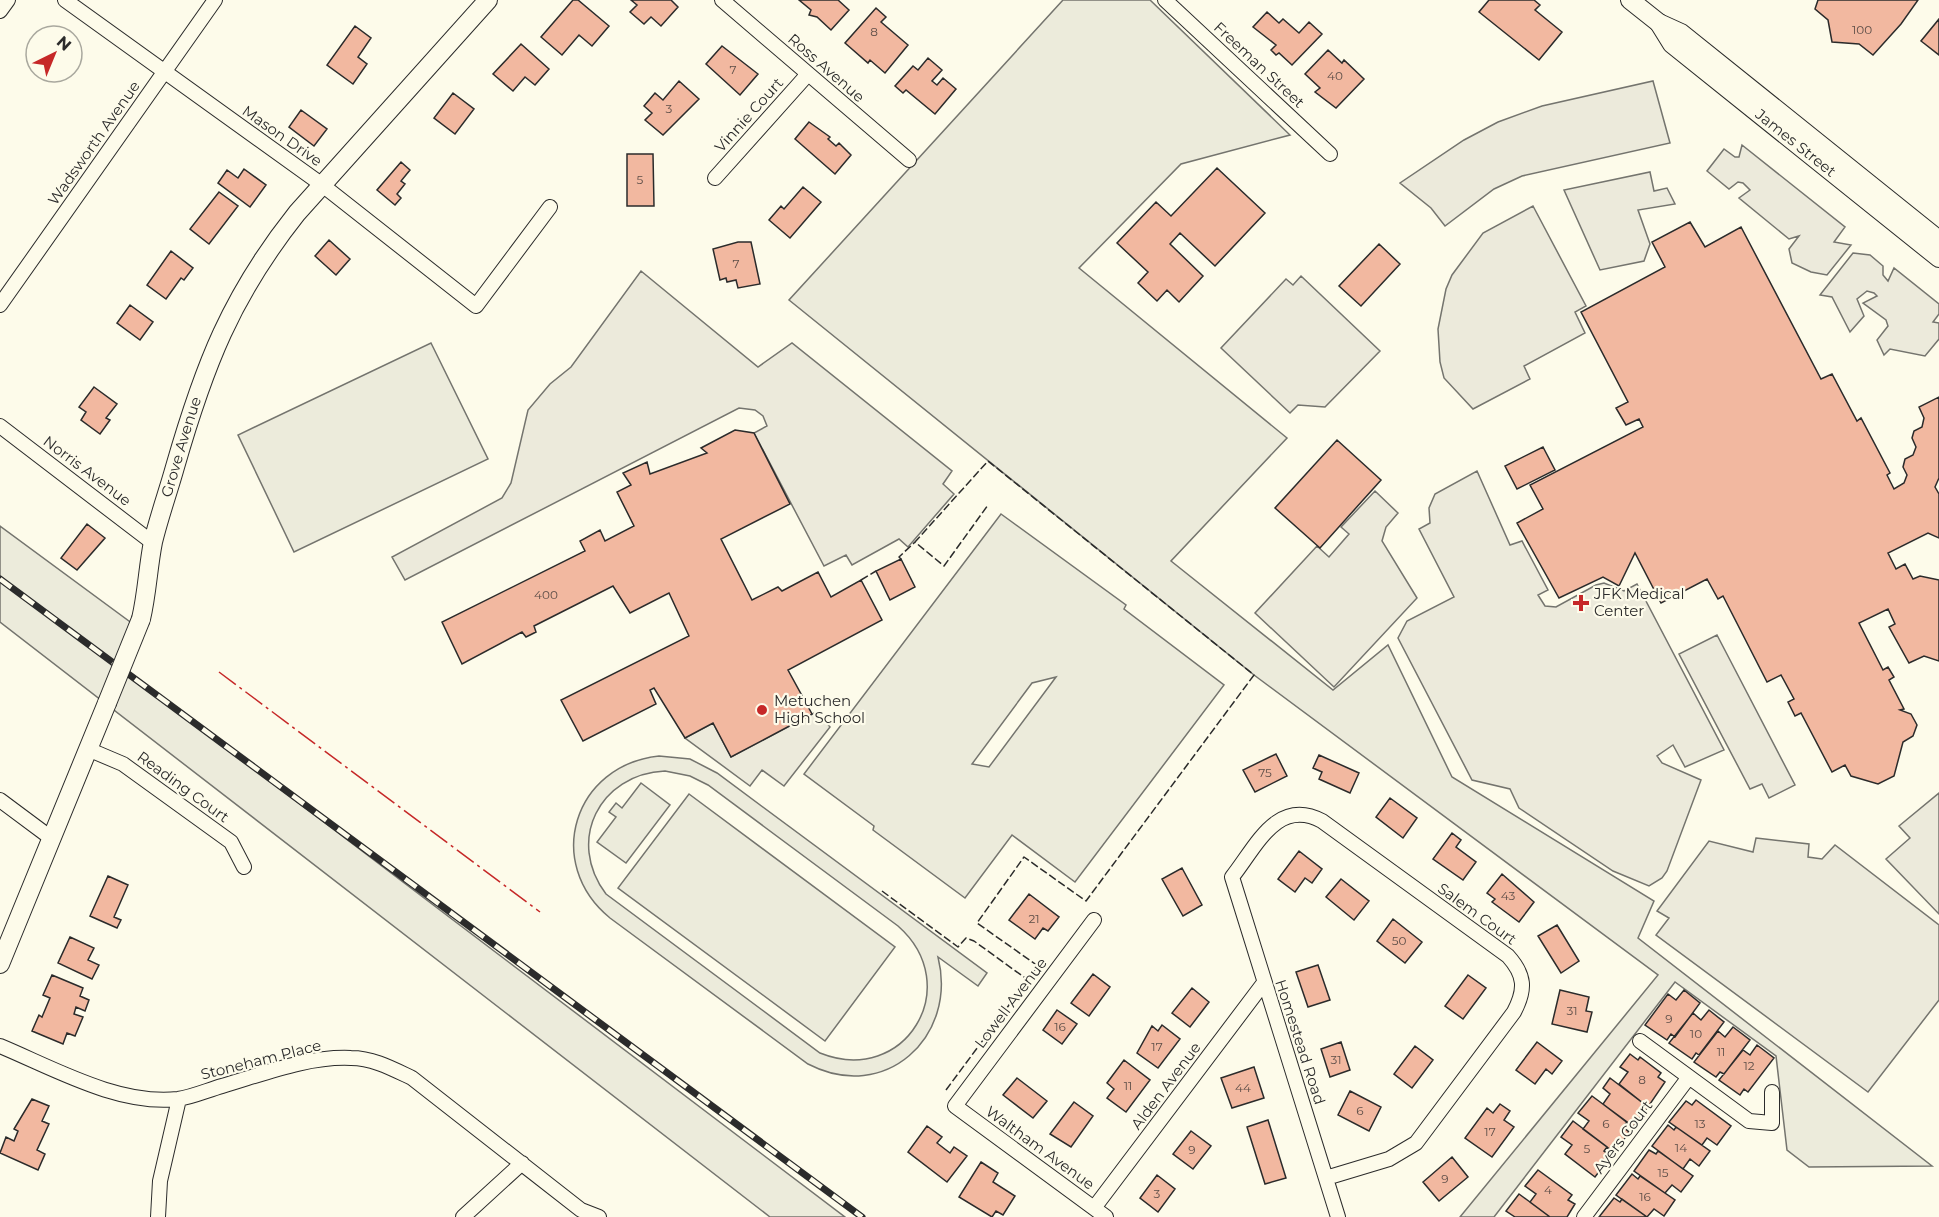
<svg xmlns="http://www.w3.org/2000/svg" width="1939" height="1217" font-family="Montserrat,sans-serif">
<rect width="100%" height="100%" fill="#fdfbea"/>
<path fill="#ecebdb" stroke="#74746e" stroke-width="1.5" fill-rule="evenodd" d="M1063,0H1150L1290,135L1181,164L1079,268L1287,438L1171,561L1333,690L1388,645L1452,777L1654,901L1638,938L1932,1166L1809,1167L1787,1150L1776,1056L1675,982L1494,1217H1460L1658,975L1254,675L789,300Z
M431,343L488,459L294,552L238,435Z
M1001,514L1126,605L1124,609L1224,685L1075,882L1012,835L965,898L873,830L874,826L804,774ZM1056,677L989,767L972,764L1032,683Z
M0,526L137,627L122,669L845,1217H770L0,622Z
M659,756L690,759L717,773L987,973L978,986L938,957C958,1037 885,1104 808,1064L610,918C543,863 574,765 659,756ZM665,771L690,776L708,785L898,926C966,986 905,1087 820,1053L606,894C566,841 599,774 665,771Z
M641,783L670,805L626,863L597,842L616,817L609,812L616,803L622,808Z
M689,794L895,947L825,1041L618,888Z"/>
<path fill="#eceadb" stroke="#74746e" stroke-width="1.5" d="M1653,81L1670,143L1522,176L1494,189L1445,226L1431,208L1400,183L1464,140L1498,122L1542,106Z
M1742,145L1845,227L1834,242L1851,245L1827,275L1811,272L1792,263L1789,249L1799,236L1789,239L1739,198L1750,190L1743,183L1738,182L1729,189L1707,171L1724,149L1735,157H1739Z
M1650,172L1654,191L1667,188L1675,204L1638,210L1650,244L1644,261L1600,270L1564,190Z
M1533,206L1586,306L1575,312L1585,333L1524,366L1530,379L1473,409L1444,378L1440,362L1438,329L1446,289L1452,275L1483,233Z
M1853,253L1870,255L1883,266V275L1888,281L1894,268L1939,304V314L1933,322L1939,323V339L1925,356L1890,349L1884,355L1877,340L1888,326L1886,320L1863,303L1877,296L1874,293L1867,291L1857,299L1864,316L1850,332L1832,297L1820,295Z
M641,271L758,367L792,343L952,471L943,484L954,494L908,547L899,539L852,565L846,555L824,566L754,433L767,426L763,416L755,410L739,408L405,580L392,557L502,498L511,483L528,410L550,384L571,367Z
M1301,276L1380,351L1325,407L1298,405L1290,413L1221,348L1286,279L1293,285Z
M1477,471L1510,545L1522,541L1548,590L1538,595L1545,606L1556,607L1596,585L1604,583L1624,591L1637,584L1724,750L1685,767L1673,745L1657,756L1662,763L1701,780L1667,871L1662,878L1649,886L1613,871L1519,808L1510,789L1472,780L1398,638L1407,621L1454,597L1419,529L1430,523L1429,508L1435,494Z
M1375,491L1398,513L1386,527L1382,541L1417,598L1334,687L1255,613L1317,546L1329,557L1349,534L1341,527Z
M1717,635L1795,785L1769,798L1762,784L1750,789L1679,654Z
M818,711L830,727L784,786L762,770L750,786L685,738L713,723L731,757Z
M1939,793V914L1886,859L1910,838L1899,826Z
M1756,838L1809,844L1808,857L1822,859L1835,845L1939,925V1000L1868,1092L1656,935L1669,918L1657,911L1709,841L1753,852Z"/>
<path fill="#f2b8a0" stroke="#2b2b2b" stroke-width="1.5" d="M573,0H578L609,26L592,46L579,35L562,55L541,37Z
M631,0H671L678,7L661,26L651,17L644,24L630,12L637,5Z
M799,0H838L849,10L831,30L817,17L809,15L811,10Z
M1489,0H1534L1540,5L1535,10L1562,32L1539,60L1479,12Z
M1818,0H1918L1901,24L1873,55L1859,44L1832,42L1828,20L1815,9Z
M876,8L886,17L881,22L908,45L885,73L870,60L868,63L845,43Z
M1267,12L1279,23L1283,19L1299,33L1309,22L1322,34L1292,65L1279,53L1276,55L1271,50L1276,45L1253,27Z
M1939,19V55L1921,41Z
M355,26L371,38L358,57L367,64L353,84L327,65Z
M521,44L549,69L535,85L525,77L513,91L493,74Z
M722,46L758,74L740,95L706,64Z
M1328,50L1342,63L1344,60L1364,79L1336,108L1315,92L1320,88L1305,74Z
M928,58L942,70L932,81L937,85L943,78L956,89L935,114L906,90L903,93L895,86L913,66L918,70Z
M679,81L699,99L663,135L645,120L652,113L644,106L655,93L663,100Z
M453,93L474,109L455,134L434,118Z
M301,110L327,129L314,146L289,127Z
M809,122L830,137L828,139L836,146L839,143L851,155L835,174L795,139Z
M627,154H653L654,206H627Z
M401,162L410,170L401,181L405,184L397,194L401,198L395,205L377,190Z
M1217,168L1265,213L1215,266L1180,233L1170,244L1203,276L1179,302L1167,290L1157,301L1138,283L1148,272L1117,243L1156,202L1171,216Z
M244,169L266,185L250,207L218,183L227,170L238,178Z
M803,187L821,202L790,238L769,220L781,206L784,209Z
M219,192L238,206L209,244L190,229Z
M1690,222L1705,247L1741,227L1821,379L1832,374L1857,421L1861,418L1890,473L1887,475L1894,489L1904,483L1907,475L1903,467L1905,459L1913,455L1916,447L1912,438L1914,431L1922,427L1924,418L1919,407L1939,397V478L1935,487L1939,494V538L1928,533L1888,553L1896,569L1905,564L1913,579L1920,576L1939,580V661L1924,656L1909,663L1889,627L1895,624L1888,609L1859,623L1883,670L1888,667L1894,677L1889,680L1904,709L1900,710L1911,714L1917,725L1913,736L1903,742L1894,776L1878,784L1851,776L1845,765L1832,772L1801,713L1795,716L1788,702L1794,699L1781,675L1767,682L1723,596L1718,599L1707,579L1661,603L1635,553L1619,586L1603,577L1559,598L1517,523L1543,509L1530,485L1643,427L1639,419L1626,425L1616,408L1628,402L1581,312L1665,267L1652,242Z
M329,240L350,259L336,275L315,256Z
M738,242H751L760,284L738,288L736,280L727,282L726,278L720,280L713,249Z
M1379,244L1400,264L1361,306L1339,286Z
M171,251L193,268L184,280L181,278L166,299L147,285Z
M130,305L153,322L140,340L117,323Z
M94,387L117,404L106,418L110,420L100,434L81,420L86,412L79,407Z
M735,430L754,433L790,504L721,539L752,600L778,587L782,591L818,572L831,597L861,580L882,620L788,670L812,714L731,757L713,723L685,738L654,688L650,690L656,704L583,741L561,700L689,636L669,593L630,613L613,586L534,626L536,632L526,637L522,632L462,664L442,622L585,551L580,541L600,530L605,541L634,526L617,492L631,485L623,473L647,462L650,474L707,453L701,448Z
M1337,440L1381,480L1320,548L1275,508Z
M1543,447L1555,470L1517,489L1505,466Z
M87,524L105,538L77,570L61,558Z
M901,559L915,587L890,600L876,571Z
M1276,754L1287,776L1255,792L1243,770Z
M1319,755L1359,773L1350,793L1319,779L1322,772L1313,768Z
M1390,798L1417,818L1403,838L1376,817Z
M1452,833L1461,840L1456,847L1476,862L1463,880L1433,859Z
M1299,851L1322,869L1312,883L1305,878L1295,892L1278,879Z
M1182,868L1202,905L1183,916L1162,879Z
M1502,874L1534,902L1519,922L1492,902L1495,899L1487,893Z
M108,876L128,885L114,917L121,920L117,928L90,916Z
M1341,879L1369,901L1354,920L1326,897Z
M1029,894L1059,917L1048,931L1043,928L1035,939L1009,920Z
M1393,919L1422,942L1405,963L1377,941Z
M1557,925L1579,961L1561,973L1538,936Z
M70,937L94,948L88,960L99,965L92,979L58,963Z
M1318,965L1330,1000L1308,1007L1296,972Z
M1093,974L1110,987L1089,1016L1071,1003Z
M52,975L83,988L80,996L89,1000L85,1011L76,1007L74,1014L83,1017L75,1036L67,1033L63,1044L32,1031L39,1015L42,1017L50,998L43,995Z
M1468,975L1486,988L1463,1019L1445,1006Z
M1192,988L1209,1002L1190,1027L1172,1013Z
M1560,990L1589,997L1586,1011L1592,1012L1587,1032L1552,1024Z
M1684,990L1700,1003L1675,1037L1671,1034L1667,1040L1645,1025L1668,994L1676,1000Z
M1057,1010L1077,1024L1062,1044L1043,1030Z
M1709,1010L1724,1022L1699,1055L1696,1053L1692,1059L1669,1043L1693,1013L1701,1020Z
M1162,1025L1180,1039L1158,1068L1137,1053L1152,1026L1158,1031Z
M1733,1027L1750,1040L1724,1074L1720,1072L1716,1077L1694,1062L1718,1031L1725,1037Z
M1341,1042L1350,1070L1330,1077L1321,1049Z
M1537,1042L1562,1061L1552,1074L1546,1069L1535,1084L1516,1070Z
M1757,1045L1774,1058L1748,1092L1744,1089L1740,1095L1719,1080L1743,1050L1750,1055Z
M1415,1046L1433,1060L1412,1088L1394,1074Z
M1630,1054L1638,1060L1640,1057L1661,1073L1658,1077L1665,1082L1648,1107L1619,1084L1628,1072L1620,1067Z
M1124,1060L1150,1080L1126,1112L1107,1098L1114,1089L1107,1083Z
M1254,1067L1264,1098L1232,1108L1221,1078Z
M1017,1078L1047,1101L1033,1118L1003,1095Z
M1610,1078L1648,1107L1633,1127L1603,1104L1610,1094L1603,1088Z
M1350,1091L1381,1107L1369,1131L1338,1115Z
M1592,1096L1627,1122L1623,1127L1629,1132L1615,1153L1583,1129L1589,1121L1578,1113Z
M32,1099L49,1106L42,1121L49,1124L37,1150L45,1154L38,1170L0,1153L6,1137L14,1141L18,1131L14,1129Z
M1696,1100L1731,1126L1717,1145L1707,1138L1702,1145L1669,1122L1686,1101L1692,1105Z
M1074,1102L1093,1116L1071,1147L1050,1134Z
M1500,1104L1510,1111L1504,1120L1514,1127L1492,1157L1465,1138L1487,1108L1493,1113Z
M1268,1120L1286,1178L1265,1184L1247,1127Z
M1573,1121L1607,1147L1604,1151L1611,1156L1595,1177L1565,1154L1572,1145L1561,1137Z
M1668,1125L1674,1130L1676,1127L1710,1151L1699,1166L1690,1159L1683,1169L1652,1146Z
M927,1126L942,1137L937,1143L950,1153L954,1147L967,1156L947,1182L908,1152Z
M1191,1131L1211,1146L1193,1169L1173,1154Z
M1649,1150L1656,1154L1658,1151L1693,1176L1681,1192L1672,1185L1665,1193L1634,1171Z
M1452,1157L1468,1177L1439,1201L1423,1182Z
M981,1162L998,1173L993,1182L1015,1196L1003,1215L996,1211L992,1217L959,1197Z
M1538,1170L1572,1195L1568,1200L1575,1204L1567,1217H1550L1530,1202L1536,1194L1525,1186Z
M1632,1174L1638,1179L1640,1176L1675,1200L1664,1216L1654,1209L1647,1217L1616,1195Z
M1157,1175L1175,1189L1158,1212L1140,1198Z
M1519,1194L1530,1202L1550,1217H1515L1506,1211Z
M1614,1198L1620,1202L1622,1199L1647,1217H1599Z"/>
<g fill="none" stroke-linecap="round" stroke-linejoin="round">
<g stroke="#2b2b2b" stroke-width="16">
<path id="minor" d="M65,0L321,184L476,306L550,207
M722,0L909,160
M1165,0L1330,154
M0,11L8,0
M715,178L808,74
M0,305L215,0
M0,426L153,543
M90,750L123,764L231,842L244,867
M0,800L51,838
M1094,920L955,1106L1106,1217
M1640,1041L1749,1121L1772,1123V1092
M0,1046C53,1068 119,1106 178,1099C192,1097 208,1090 222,1086C263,1074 308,1056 351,1058C373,1058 393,1069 412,1078L581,1210L599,1217
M1326,1178L1389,1159L1416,1143L1514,1012C1526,989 1525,975 1508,956L1322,821C1277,797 1256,847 1232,877L1338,1217
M1094,1208L1263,984
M158,1217L160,1181L179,1099
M463,1217L522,1163
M1584,1217L1689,1077"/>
</g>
<g stroke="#2b2b2b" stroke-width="20">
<g id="tertiary">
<path d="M1630,0L1659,23L1681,33L1939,240"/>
<path id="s1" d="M1659,23L1672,44L1939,258"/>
<path id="s2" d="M141,619C147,594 148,567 153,542C159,517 168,492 175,467C204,366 231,296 297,213L488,0"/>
<path d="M0,964L107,703"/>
</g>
</g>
<use href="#minor" stroke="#fdfbea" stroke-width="14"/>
<use href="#tertiary" stroke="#fdfbea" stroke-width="18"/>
<g stroke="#2b2b2b" stroke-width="7">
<path id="rail" d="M0,579L862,1217"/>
</g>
<use href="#rail" stroke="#fdfbea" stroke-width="4.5" stroke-dasharray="14" stroke-linecap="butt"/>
<g stroke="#2b2b2b" stroke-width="20" stroke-linecap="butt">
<path id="tertiary-bridge" d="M107,703L141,619"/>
</g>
<use href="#tertiary-bridge" stroke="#fdfbea" stroke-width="18"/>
<path stroke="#2b2b2b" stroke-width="1.5" stroke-dasharray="8 3" stroke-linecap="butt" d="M901,559L899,557L915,542
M861,580L876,571
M882,891L958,947L966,938L974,941L1028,980
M946,1090L1038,966L977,923L1024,857L1086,901L1254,675L988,461L915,542L944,566L988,505"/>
<path stroke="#c62828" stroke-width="1.5" stroke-dasharray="21 4.5 3 4.5" stroke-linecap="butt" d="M219,672L540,912"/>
</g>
<g fill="#c62828" stroke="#fdfbea" stroke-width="2">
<path d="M1578 594h6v6h6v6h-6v6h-6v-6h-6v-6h6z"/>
<circle cx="762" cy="710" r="6"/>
</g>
<g text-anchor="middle" stroke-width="4.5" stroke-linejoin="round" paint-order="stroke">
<g font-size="12" fill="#5d4e48">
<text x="1862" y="34">100</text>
<text x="874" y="36">8</text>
<text x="733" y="74">7</text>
<text x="1335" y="80">40</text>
<text x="669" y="113">3</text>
<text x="640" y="184">5</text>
<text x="736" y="268">7</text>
<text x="546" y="599">400</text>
<text x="1265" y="777">75</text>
<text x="1508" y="900">43</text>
<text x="1034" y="923">21</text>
<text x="1399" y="945">50</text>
<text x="1572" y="1015">31</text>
<text x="1669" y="1023">9</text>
<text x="1060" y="1031">16</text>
<text x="1696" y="1038">10</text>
<text x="1157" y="1051">17</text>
<text x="1721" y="1056">11</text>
<text x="1336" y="1064">31</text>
<text x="1749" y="1070">12</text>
<text x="1642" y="1084">8</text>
<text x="1128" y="1090">11</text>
<text x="1243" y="1092">44</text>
<text x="1360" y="1115">6</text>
<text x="1606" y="1128">6</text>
<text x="1700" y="1128">13</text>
<text x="1490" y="1136">17</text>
<text x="1681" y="1152">14</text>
<text x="1587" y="1153">5</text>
<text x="1192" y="1154">9</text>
<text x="1663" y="1177">15</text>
<text x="1445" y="1183">9</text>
<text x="1548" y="1194">4</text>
<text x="1157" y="1198">3</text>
<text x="1645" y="1201">16</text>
</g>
<g font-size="15" fill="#2b2b2b" stroke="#fdfbea">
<text transform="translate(1259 65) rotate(43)" y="5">Freeman Street</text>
<text transform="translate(826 68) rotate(41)" y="5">Ross Avenue</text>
<text transform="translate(749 115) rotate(-48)" y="5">Vinnie Court</text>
<text transform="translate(282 136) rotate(35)" y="5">Mason Drive</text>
<text transform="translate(94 143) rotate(-55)" y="5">Wadsworth Avenue</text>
<text dy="5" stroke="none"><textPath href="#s1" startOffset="183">James Street</textPath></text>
<text dy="5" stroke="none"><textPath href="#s2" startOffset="177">Grove Avenue</textPath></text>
<text transform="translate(87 471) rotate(37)" y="5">Norris Avenue</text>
<text transform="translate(183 787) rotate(36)" y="5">Reading Court</text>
<text transform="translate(1477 914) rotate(36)" y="5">Salem Court</text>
<text transform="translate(1011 1003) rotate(-53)" y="5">Lowell Avenue</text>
<text transform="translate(1300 1042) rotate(72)" y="5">Homestead Road</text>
<text transform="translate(261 1060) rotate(-14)" y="5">Stoneham Place</text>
<text transform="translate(1166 1086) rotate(-53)" y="5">Alden Avenue</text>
<text transform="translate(1623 1137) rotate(-53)" y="5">Ayers Court</text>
<text transform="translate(1040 1148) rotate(36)" y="5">Waltham Avenue</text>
</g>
<g font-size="15" fill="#2b2b2b" stroke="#fdfbea" text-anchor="start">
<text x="1594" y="599">JFK Medical<tspan x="1594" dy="17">Center</tspan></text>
<text x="774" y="706">Metuchen<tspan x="774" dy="17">High School</tspan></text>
</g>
</g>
<g transform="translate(54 54) rotate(43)"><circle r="28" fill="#fdfbea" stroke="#a9a89e" stroke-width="1.5"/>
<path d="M0-4.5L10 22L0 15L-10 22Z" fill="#c62828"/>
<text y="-9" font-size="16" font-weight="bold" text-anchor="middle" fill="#2b2b2b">N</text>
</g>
</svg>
